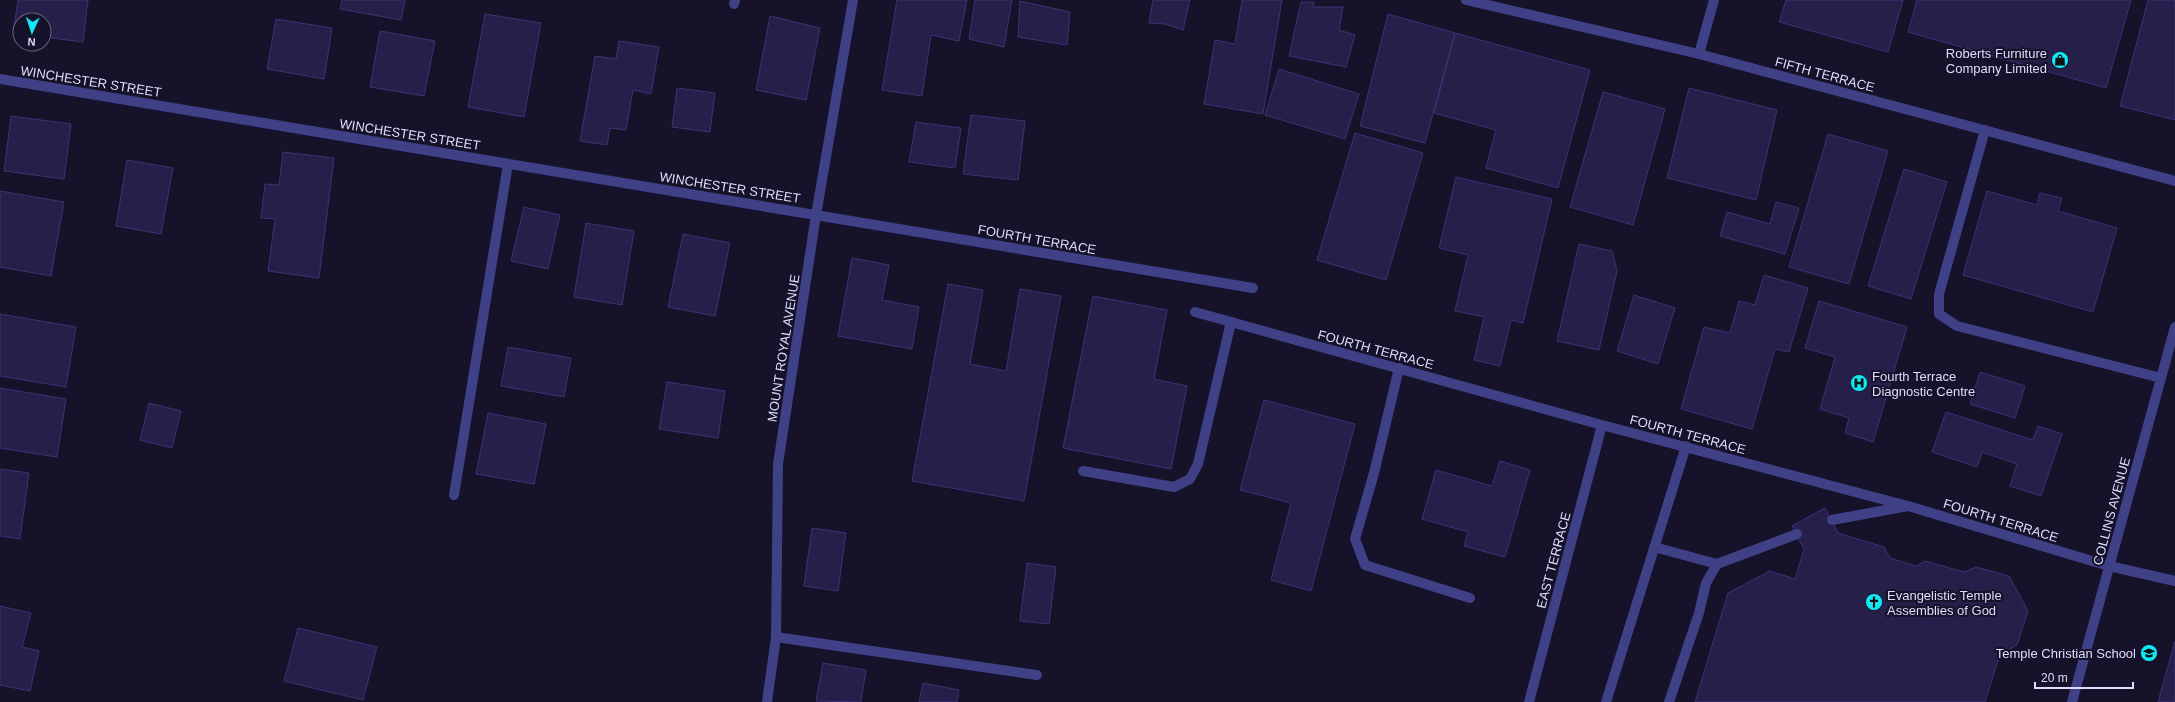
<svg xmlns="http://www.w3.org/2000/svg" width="2175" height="702" font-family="Arial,sans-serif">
<rect width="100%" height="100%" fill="#15122a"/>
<path fill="#261f4a" stroke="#3d3275" d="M18,0H88L83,42L44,37V20H20V34L13,33Z
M342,0H405L401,20L340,9Z
M897,0H967L959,41L931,35L922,96L882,90Z
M975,0H1012L1004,47L969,39Z
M1153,0H1190L1183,30L1165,24L1149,23Z
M1242,0H1282L1263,114L1204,104L1215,40L1235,44Z
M1786,0H1903L1888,52L1779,22Z
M1917,0H2131L2106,88L1908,32Z
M2148,0H2175V120L2120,106Z
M1020,1L1070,12L1067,45L1018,37Z
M1301,2H1314L1313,7H1343L1339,30L1355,35L1346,67L1289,56Z
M485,14L541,23L524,117L468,107Z
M1388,14L1455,33L1425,143L1360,126Z
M770,16L820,28L806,100L756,90Z
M276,19L332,28L324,79L267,69Z
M380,31L435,41L424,96L370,87Z
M1455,33L1590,70L1558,188L1486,168L1496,130L1434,113Z
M619,41L659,47L651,94L633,90L626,130L610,128L607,145L580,141L595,56L616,59Z
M1279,69L1359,94L1345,139L1265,115Z
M677,88L715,93L710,132L672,127Z
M1689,88L1777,110L1756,200L1667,178Z
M1603,92L1665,109L1633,225L1570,207Z
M971,115L1025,121L1018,180L963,174Z
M11,116L71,124L64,179L4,171Z
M916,122L961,128L955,168L909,162Z
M1355,133L1423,153L1386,280L1317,260Z
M1828,134L1888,151L1849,284L1789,267Z
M283,152L334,158L319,278L268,271L275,219L261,218L265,184L279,185Z
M127,160L173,168L161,234L116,226Z
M1904,169L1947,182L1911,299L1868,286Z
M1456,177L1552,199L1523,323L1511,320L1500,366L1474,360L1484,317L1455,311L1468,255L1439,248Z
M0,191L64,202L51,276L0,267Z
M1987,191L2037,205L2040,193L2062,198L2058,211L2117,228L2093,312L1963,275Z
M1776,202L1799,208L1785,254L1720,236L1727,212L1770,224Z
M524,207L560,215L548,269L511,261Z
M586,223L634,231L622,305L574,297Z
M683,234L730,243L715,316L668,307Z
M1579,244L1612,251L1617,271L1599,350L1557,341Z
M852,258L889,265L882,300L919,307L912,349L838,336Z
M1764,275L1808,288L1789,352L1775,349L1752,429L1681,409L1704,327L1730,333L1739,301L1755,305Z
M948,284L983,290L970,364L1006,371L1020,289L1061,296L1024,501L912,481Z
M1634,295L1675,308L1658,364L1617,351Z
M1093,296L1167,310L1154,379L1187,386L1171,469L1063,448Z
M1819,301L1907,327L1873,442L1845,433L1849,418L1820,409L1835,357L1805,348Z
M0,314L76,327L66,387L0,376Z
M508,347L571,358L564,397L501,386Z
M1980,372L2025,386L2015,418L1970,404Z
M667,382L725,391L718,438L659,429Z
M0,388L66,399L57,457L0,448Z
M1264,400L1355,424L1311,591L1271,580L1291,503L1240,490Z
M149,403L181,411L172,448L140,440Z
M1946,412L2033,440L2038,426L2062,434L2041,496L2010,486L2017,464L1982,452L1977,467L1932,452Z
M488,413L546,424L534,484L476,474Z
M1500,461L1530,470L1505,557L1464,546L1468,532L1422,519L1436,470L1492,486Z
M0,469L29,473L20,539L0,536Z
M1825,508L1838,533L1884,547L1890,558L1916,566L1925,561L1964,572L1976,567L2009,576L2028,611L2017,645L2000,654L1985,702H1695L1728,593L1770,571L1795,579L1804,549L1792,526Z
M812,528L846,533L838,591L804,586Z
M1027,563L1056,567L1049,624L1020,621Z
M0,606L31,613L22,647L39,651L30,691L0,685Z
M298,628L377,647L363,700L284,681Z
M2175,641V702H2158Z
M823,663L866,670L861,702L816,701Z
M923,683L959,690L957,702H919Z"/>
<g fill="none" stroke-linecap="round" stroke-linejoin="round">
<path stroke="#404087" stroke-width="10" d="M734,4L735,0
M1985,130L1939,294V314L1957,326L2161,378
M1399,368L1374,473L1355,539L1365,565L1470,598
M1083,471L1174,487L1190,479L1198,464L1231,322
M454,495L508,164
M1832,520L1908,506
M1654,547L1717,564
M1606,702L1686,446
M1669,702L1699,613L1706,583L1717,564L1797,534"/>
<path stroke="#404087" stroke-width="10" d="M1466,0L1699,54L2175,181
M1699,54L1714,0
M0,79L1253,288
M1195,312L1602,425L1908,506L2109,566L2175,581
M776,637L1037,675
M1529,702L1602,425"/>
<path stroke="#404087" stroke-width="10" d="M767,702L776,637L778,464L816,215L853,0
M2072,702L2175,327"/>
</g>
<defs>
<g id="shop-disc" transform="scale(0.9)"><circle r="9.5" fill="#12e7f4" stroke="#15122a"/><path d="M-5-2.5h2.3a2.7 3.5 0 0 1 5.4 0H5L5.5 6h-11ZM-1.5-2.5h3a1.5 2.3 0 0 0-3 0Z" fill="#111"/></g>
<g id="hospital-disc" transform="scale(0.9)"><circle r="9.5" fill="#12e7f4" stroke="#15122a"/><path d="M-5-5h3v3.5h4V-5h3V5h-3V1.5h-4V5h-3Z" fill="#111"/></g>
<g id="church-disc" transform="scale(0.9)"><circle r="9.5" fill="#12e7f4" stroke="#15122a"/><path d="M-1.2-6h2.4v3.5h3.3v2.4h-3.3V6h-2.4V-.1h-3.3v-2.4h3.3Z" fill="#111"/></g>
<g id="school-disc" transform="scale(0.9)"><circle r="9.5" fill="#12e7f4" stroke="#15122a"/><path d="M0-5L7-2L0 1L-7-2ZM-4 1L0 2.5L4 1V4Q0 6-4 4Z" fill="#111"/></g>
</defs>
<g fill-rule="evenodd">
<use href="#shop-disc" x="2060" y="60"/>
<use href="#hospital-disc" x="1859" y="383"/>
<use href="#church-disc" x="1874" y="602"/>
<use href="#school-disc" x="2149" y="653"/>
</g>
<g text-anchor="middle" stroke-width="4" stroke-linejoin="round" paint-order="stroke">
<g font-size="13" fill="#dfddfd" stroke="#15122a" text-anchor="end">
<text x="2047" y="58">Roberts Furniture<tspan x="2047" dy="15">Company Limited</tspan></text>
<text x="1872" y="381" text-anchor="start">Fourth Terrace<tspan x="1872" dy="15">Diagnostic Centre</tspan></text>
<text x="1887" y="600" text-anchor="start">Evangelistic Temple<tspan x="1887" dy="15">Assemblies of God</tspan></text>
<text x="2136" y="658">Temple Christian School</text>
</g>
<g font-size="13" fill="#dfddfd" stroke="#15122a">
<text transform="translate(1825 74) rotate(15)" y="5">FIFTH TERRACE</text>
<text transform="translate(91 81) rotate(9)" y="5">WINCHESTER STREET</text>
<text transform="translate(410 134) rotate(9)" y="5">WINCHESTER STREET</text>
<text transform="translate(730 187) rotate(9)" y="5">WINCHESTER STREET</text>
<text transform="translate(1037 239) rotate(10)" y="5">FOURTH TERRACE</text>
<text transform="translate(783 348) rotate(-81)" y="5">MOUNT ROYAL AVENUE</text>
<text transform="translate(1376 349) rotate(15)" y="5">FOURTH TERRACE</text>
<text transform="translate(1688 434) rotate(15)" y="5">FOURTH TERRACE</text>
<text transform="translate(2111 511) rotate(-75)" y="5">COLLINS AVENUE</text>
<text transform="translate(2001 520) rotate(17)" y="5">FOURTH TERRACE</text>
<text transform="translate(1553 560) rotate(-75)" y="5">EAST TERRACE</text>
</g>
</g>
<g transform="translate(32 32) rotate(183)"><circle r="19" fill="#15122a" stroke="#66637e"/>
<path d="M0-3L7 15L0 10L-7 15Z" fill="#12e7f4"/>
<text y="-6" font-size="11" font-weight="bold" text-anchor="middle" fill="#dfddfd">N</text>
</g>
<path d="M2035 682v6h98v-6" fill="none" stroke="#dfddfd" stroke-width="2"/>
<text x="2041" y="682" font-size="12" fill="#dfddfd" stroke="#15122a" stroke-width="3" paint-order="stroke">20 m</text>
</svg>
